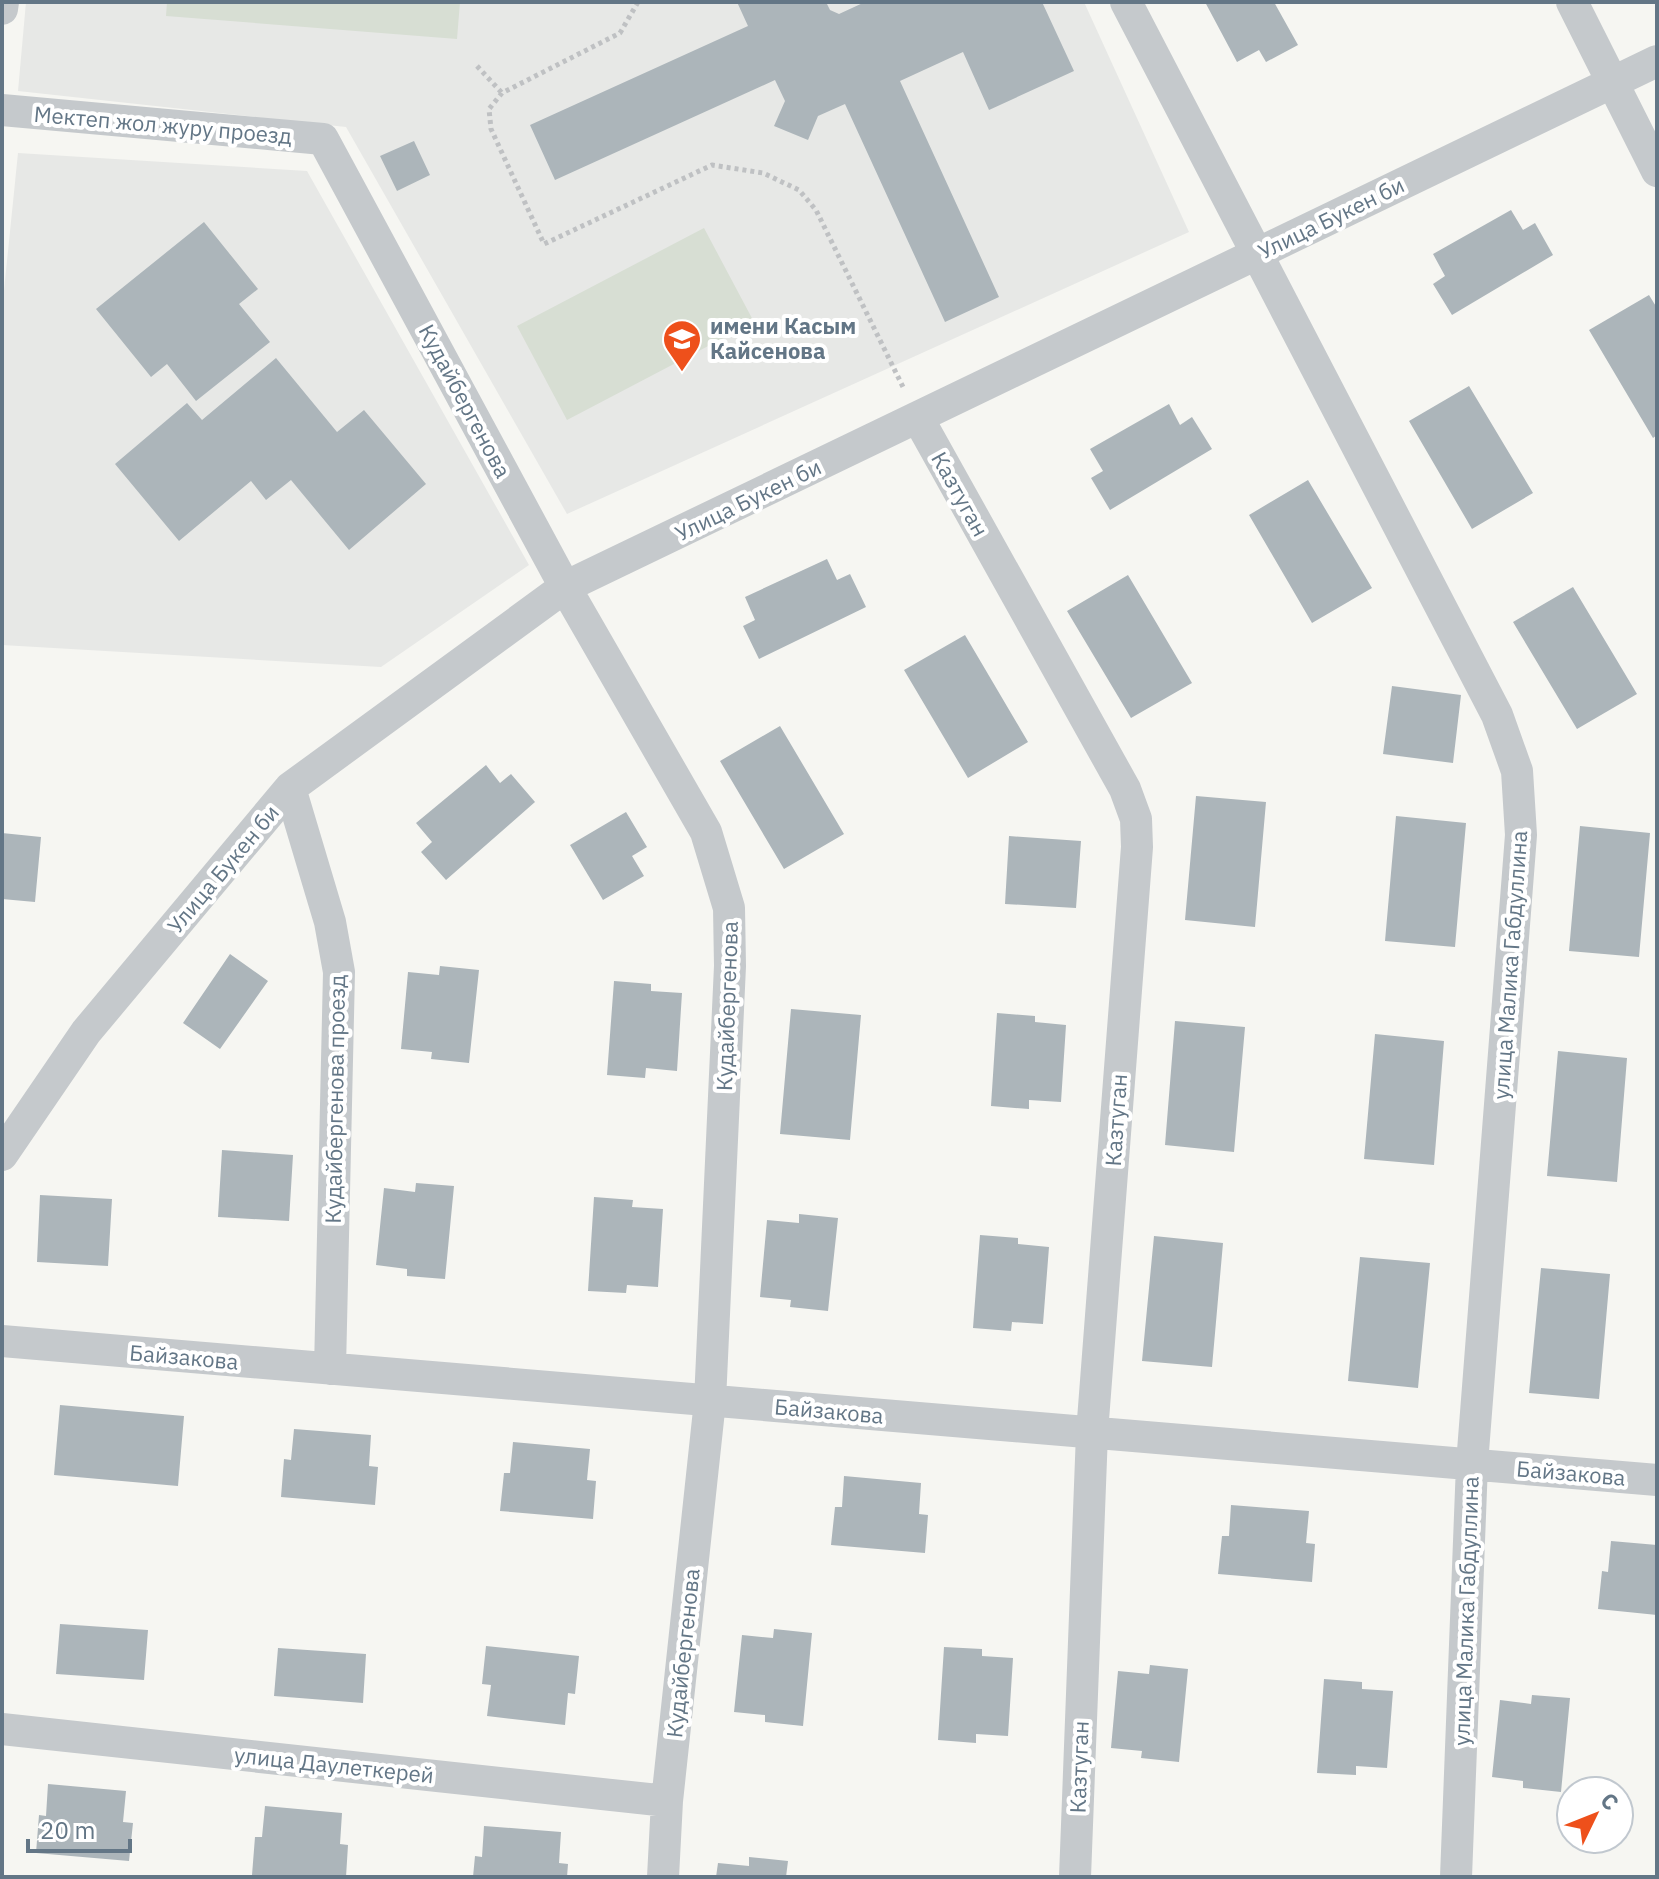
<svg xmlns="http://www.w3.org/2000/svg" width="1659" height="1879" font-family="'IBM Plex Sans',sans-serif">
<rect width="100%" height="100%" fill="#f6f6f2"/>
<path fill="#e7e8e6" d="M26,2H1084L1189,232L567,514L346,127L18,91Z
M18,153L307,171L529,565L381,667L2,645V310Z"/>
<path fill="#d7ded3" d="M167,2H460L457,39L166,16Z
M704,228L754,322L567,420L517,326Z"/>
<path fill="#acb5ba" d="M737,2H826L830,10L839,14L865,2H1042L1074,71L989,110L963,52L900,81L999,297L945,322L845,104L818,116L808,140L774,126L785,101L775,80L555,180L530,125L748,26Z
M1205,2H1274L1298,45L1266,62L1259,50L1237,62Z
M414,141L430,175L397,191L380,156Z
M1511,210L1523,230L1535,223L1553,255L1452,315L1433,284L1445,276L1433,254Z
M204,222L258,289L239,304L270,342L196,401L167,364L151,377L96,309Z
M1649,295L1657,308V435L1653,438L1589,330Z
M276,358L337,432L364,410L426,484L349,550L291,480L266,500L251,481L179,541L115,464L187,403L202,420Z
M1469,386L1533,493L1472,529L1409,421Z
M1169,404L1180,425L1192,417L1212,449L1110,510L1091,478L1103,471L1090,449Z
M1308,480L1372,588L1312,623L1249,515Z
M827,559L837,580L850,574L866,607L759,659L743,626L755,620L745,597Z
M1128,575L1192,683L1131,718L1067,611Z
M1573,587L1637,694L1577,729L1513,622Z
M965,635L1028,742L968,778L904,670Z
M1392,686L1461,695L1453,763L1383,754Z
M780,726L844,834L784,869L720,761Z
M486,765L500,783L511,774L535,802L446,880L421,852L432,842L416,823Z
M1196,796L1266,802L1255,927L1185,920Z
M626,812L647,847L632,856L644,876L603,900L570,845Z
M1396,816L1466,823L1455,947L1385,941Z
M1580,826L1650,833L1639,957L1569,951Z
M2,833L41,837L35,902L2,899Z
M1009,836L1081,841L1076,908L1005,904Z
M230,954L268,981L220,1049L183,1023Z
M440,966L479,970L469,1063L431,1059L432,1052L401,1049L408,972L439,975Z
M614,981L651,984V991L682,993L677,1071L646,1068L645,1078L607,1075Z
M791,1009L861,1015L850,1140L780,1134Z
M997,1013L1035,1016V1022L1066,1025L1061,1102L1029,1100V1109L991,1106Z
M1175,1021L1245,1027L1234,1152L1165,1145Z
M1375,1034L1444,1041L1434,1165L1364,1159Z
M1558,1051L1627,1058L1617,1182L1547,1176Z
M222,1150L293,1155L289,1221L218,1217Z
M416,1183L454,1186L445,1279L407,1276V1269L376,1265L384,1188L415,1192Z
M40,1195L112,1199L108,1266L37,1262Z
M594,1197L633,1200L632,1207L663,1209L658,1287L627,1285L626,1293L588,1291Z
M799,1214L838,1218L828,1311L790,1307L791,1300L760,1297L767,1220L799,1223Z
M980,1235L1018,1238V1244L1049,1247L1043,1324L1012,1322L1011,1331L973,1328Z
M1154,1236L1223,1243L1212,1367L1142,1361Z
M1360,1257L1430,1263L1418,1388L1348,1381Z
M1541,1268L1610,1274L1599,1399L1529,1393Z
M60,1405L184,1416L178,1486L54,1475Z
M294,1429L371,1435L369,1466L378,1467L375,1505L281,1497L284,1459L291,1460Z
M513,1442L590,1449L587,1480L596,1481L593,1519L500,1511L504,1473H510Z
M844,1476L921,1483L919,1514L928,1515L925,1553L831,1545L835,1507H842Z
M1231,1505L1309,1511L1306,1543L1315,1544L1312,1582L1218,1574L1222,1536H1229Z
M1611,1541L1657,1545V1615L1598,1609L1602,1571L1608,1572Z
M60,1624L148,1630L144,1680L56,1674Z
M774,1629L812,1633L803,1726L765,1722V1715L734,1712L742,1635L773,1638Z
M486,1646L579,1656L575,1694L568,1693L565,1725L487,1716L491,1685L482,1684Z
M944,1647L982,1649V1656L1013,1658L1008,1736L976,1734V1743L938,1740Z
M278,1648L366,1654L363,1703L274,1696Z
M1150,1665L1188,1669L1179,1762L1141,1758L1142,1751L1111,1748L1118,1671L1149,1674Z
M1324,1679L1362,1682V1689L1393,1691L1387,1768L1356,1766V1775L1317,1773Z
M1532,1695L1570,1698L1561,1792L1523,1788V1781L1492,1777L1500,1700L1531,1704Z
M48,1784L126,1791L123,1822L133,1823L129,1861L36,1853L39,1815L46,1816Z
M265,1806L342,1813L340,1844L348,1845L346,1877L252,1875L255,1837H262Z
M484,1826L561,1832L559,1863L568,1864L567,1877H473L475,1856L482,1857Z
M749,1857L788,1861L786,1877H716L718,1863L749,1866Z"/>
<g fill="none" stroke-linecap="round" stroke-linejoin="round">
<path stroke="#bfc1c3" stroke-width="5" stroke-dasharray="4 4" stroke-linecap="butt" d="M638,2L620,33L502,93L489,109L491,129L544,244L712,165L763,173L799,190L816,210L904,389
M477,66L502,93"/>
<path stroke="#c5c9cc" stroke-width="32" d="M1126,2L1497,715L1517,771L1521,835L1472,1464L1456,1877
M1572,2L1657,171
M2,9L3,2
M2,110L323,139L565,587L706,832L729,908L730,966L710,1401L667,1801L663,1877
M918,418L1125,789L1136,819L1137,847L1092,1433L1075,1877
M290,788L330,922L339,972L330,1369
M2,1155L86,1032L290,788L565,587L1657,61
M2,1341L1657,1480
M2,1729L667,1801"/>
</g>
<defs>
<g id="school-pin" transform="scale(2)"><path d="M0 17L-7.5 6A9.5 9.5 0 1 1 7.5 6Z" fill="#ee501b" stroke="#fff"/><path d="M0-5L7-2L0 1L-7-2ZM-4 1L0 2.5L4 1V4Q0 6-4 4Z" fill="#fff"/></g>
</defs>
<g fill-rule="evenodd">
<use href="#school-pin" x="682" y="339"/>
</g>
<g text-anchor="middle" stroke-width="8" stroke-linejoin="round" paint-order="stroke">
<g font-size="22" fill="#637686" stroke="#fff">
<text transform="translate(163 125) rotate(5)" y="8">Мектеп жол журу проезд</text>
<text transform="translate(1331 218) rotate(-26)" y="8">Улица Букен би</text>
<text transform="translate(465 401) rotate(62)" y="8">Кудайбергенова</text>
<text transform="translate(960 494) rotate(61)" y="8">Казтуган</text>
<text transform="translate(748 500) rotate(-26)" y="8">Улица Букен би</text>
<text transform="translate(223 869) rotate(-50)" y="8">Улица Букен би</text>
<text transform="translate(1510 965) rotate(-86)" y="8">улица Малика Габдуллина</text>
<text transform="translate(727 1006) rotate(-88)" y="8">Кудайбергенова</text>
<text transform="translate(335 1099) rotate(-89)" y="8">Кудайбергенова проезд</text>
<text transform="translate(1116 1120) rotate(-86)" y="8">Казтуган</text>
<text transform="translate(184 1357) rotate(5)" y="8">Байзакова</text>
<text transform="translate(829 1411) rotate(5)" y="8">Байзакова</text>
<text transform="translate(1571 1473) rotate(5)" y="8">Байзакова</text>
<text transform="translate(1466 1611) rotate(-88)" y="8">улица Малика Габдуллина</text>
<text transform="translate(683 1653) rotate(-84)" y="8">Кудайбергенова</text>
<text transform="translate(334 1765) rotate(6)" y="8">улица Даулеткерей</text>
<text transform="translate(1079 1767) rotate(-88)" y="8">Казтуган</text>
</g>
<g font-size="22" font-weight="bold" fill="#637686" stroke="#fff" text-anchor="start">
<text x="710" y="334">имени Касым<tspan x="710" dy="25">Кайсенова</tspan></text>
</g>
</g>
<rect width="1659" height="1879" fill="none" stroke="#637686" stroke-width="8"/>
<g transform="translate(1595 1815) rotate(47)"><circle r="38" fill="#ffffff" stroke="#c1c8cf" stroke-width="2"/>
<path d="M0-6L14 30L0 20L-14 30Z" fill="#ee501b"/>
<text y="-12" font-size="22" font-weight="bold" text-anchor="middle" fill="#637686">С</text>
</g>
<path d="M28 1839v12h102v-12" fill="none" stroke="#637686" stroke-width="4"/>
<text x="40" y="1839" font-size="24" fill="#637686" stroke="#ffffff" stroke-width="6" paint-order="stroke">20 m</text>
</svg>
